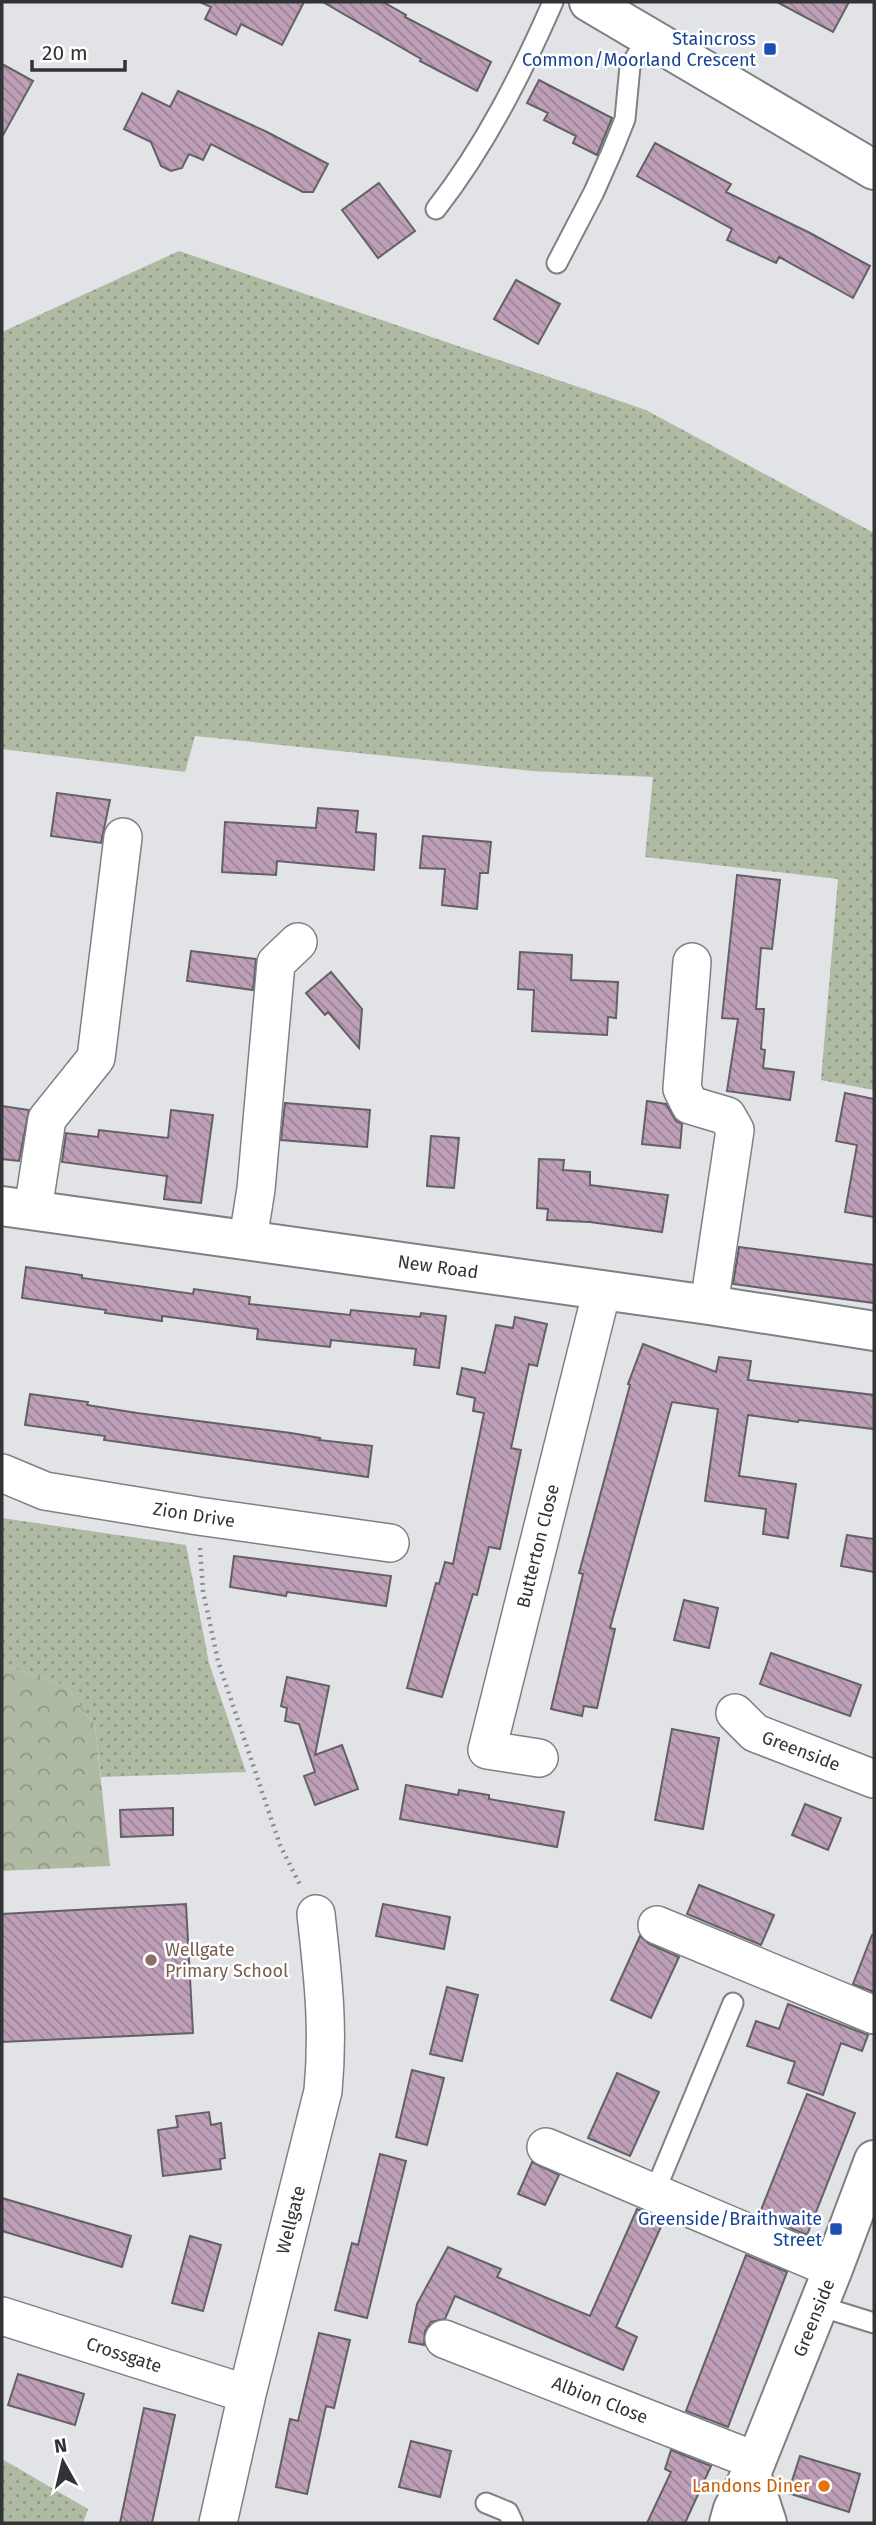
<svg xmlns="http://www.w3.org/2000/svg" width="876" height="2525" font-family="'Fira Sans',sans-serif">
<defs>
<pattern id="grass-dots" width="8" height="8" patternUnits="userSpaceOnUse" patternTransform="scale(1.75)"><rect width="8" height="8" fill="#afbaa2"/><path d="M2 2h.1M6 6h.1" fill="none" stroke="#8f9885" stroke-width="1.8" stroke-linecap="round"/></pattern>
<pattern id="forest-crowns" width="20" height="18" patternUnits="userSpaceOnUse" patternTransform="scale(1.75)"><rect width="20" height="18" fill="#afbaa2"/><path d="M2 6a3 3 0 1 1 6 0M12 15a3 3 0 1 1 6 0" fill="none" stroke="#8f9885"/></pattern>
<pattern id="building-back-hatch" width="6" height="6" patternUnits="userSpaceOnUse" patternTransform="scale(1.75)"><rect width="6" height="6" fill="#be9fb8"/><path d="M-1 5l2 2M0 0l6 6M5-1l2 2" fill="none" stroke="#9b8296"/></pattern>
</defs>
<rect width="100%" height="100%" fill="#e1e3e7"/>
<path fill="url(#grass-dots)" d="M179,251L646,410L874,533V1090L821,1080L838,879L645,857L653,777L532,771L195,736L185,772L2,749V332Z
M2,1518L186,1545L209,1663L246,1772L101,1777L95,1725L66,1686L2,1664Z
M2,2459L88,2509L83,2523H2Z"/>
<path fill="url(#forest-crowns)" d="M2,1664L66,1686L95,1725L110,1866L2,1871Z"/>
<path fill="url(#building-back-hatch)" stroke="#646164" stroke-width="2" d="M200,2H304L282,45L241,24L236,35L205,19L211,7Z
M323,2H383L406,15L405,17L491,62L477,91L420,61L421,59Z
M777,2H849L833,32Z
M2,64L33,81L2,137Z
M539,80L612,118L597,155L573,143L576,136L544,120L548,113L527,103Z
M178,91L267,132L328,164L313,192H303L211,144L203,160L189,154L182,168L171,171L161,166L151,142L124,129L142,93L170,107Z
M655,143L731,184L726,192L810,233L870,266L853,298L779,257L776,263L727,240L732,229L637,176Z
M379,183L415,231L378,258L342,210Z
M516,280L560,304L538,344L494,319Z
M57,793L110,800L101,843L51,836Z
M318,808L358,811L356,832L376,834L374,870L277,861L276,875L222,872L225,822L316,828Z
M423,836L491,842L488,873H480L477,909L442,905L445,869L420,868Z
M737,875L780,880L772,949L761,948L756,1009H764L761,1049L765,1050L763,1068L794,1072L790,1100L727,1091L738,1019L722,1018Z
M191,951L256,959L253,990L187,981Z
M520,952L572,955L571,980L618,982L616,1018L608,1017L607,1035L532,1031L534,990L518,989Z
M331,972L362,1009L359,1048L328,1012L325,1015L306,993Z
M845,1093L874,1099V1217L845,1212L857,1145L836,1141Z
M647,1101L666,1104L676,1121L682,1124L680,1148L642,1144Z
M285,1103L370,1110L367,1147L281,1140Z
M2,1106L29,1110L19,1161L2,1159Z
M171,1110L213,1115L201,1203L164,1199L167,1176L62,1162L66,1133L98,1137L99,1130L168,1138Z
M431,1136L459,1138L454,1188L427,1186Z
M539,1159L564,1160L563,1170L590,1172V1185L668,1195L662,1232L590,1222L547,1220L548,1209L537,1208Z
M739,1247L874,1265V1303L733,1284Z
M26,1267L82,1275V1278L193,1294L194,1289L250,1297L249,1304L350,1315L351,1310L420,1317L421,1313L446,1316L439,1368L414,1365L416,1349L331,1340L330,1347L257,1339L258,1329L162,1316V1321L105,1313L106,1310L22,1298Z
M515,1317L547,1324L537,1366L529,1364L511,1448L521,1450L500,1549L489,1547L477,1595L473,1594L442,1697L407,1688L436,1583L439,1584L445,1562L453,1564L484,1413L473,1411L475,1398L457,1394L462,1368L485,1373L496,1325L513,1328Z
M643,1344L716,1372L719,1357L751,1361L748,1380L874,1395V1429L799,1420L798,1422L748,1415L739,1476L796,1484L788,1538L763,1534L766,1509L705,1501L718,1409L672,1402L610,1628L615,1629L597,1708L584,1706L582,1716L551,1709L583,1574L579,1573L630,1385L628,1384Z
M30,1394L88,1402L87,1405L137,1413L291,1433L320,1438L319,1440L372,1446L368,1477L104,1440L105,1436L25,1425Z
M847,1535L874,1539V1572L841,1566Z
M234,1556L391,1576L386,1606L287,1592L286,1596L230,1587Z
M684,1600L718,1608L709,1648L674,1640Z
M771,1653L861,1685L850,1716L760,1684Z
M287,1677L329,1686L315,1755L342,1745L358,1789L315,1805L304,1776L315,1772L299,1724L285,1721L287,1708L281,1706Z
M672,1729L719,1738L703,1829L655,1820Z
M406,1785L458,1795L459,1790L489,1795V1799L564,1812L557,1847L400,1819Z
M805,1804L841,1818L828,1850L792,1835Z
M173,1808V1835L121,1837L120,1810Z
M699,1885L774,1915L761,1945L687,1914Z
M186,1904L193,2033L2,2042V1914Z
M383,1904L450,1917L444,1949L376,1936Z
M872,1935H874V1992L853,1984Z
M640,1936L649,1944L679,1957L651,2018L611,2000Z
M447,1987L478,1995L462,2061L430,2054Z
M788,2004L868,2035L862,2051L841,2043L823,2095L788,2083L795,2062L747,2046L756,2021L779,2029Z
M412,2070L444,2078L427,2145L396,2137Z
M617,2073L659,2092L630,2156L588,2138Z
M807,2094L855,2113L807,2235L759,2215Z
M209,2112L211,2125L221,2123L225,2158L220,2159L221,2169L163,2176L158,2130L178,2127L176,2116Z
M380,2154L406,2161L367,2318L335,2310L352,2243L358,2245Z
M532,2162L559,2175L545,2205L518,2194Z
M2,2198L131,2236L122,2267L2,2231Z
M637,2209L664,2220L616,2327L637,2337L623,2370L455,2296L445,2319L431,2322L425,2331L424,2345L409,2342L417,2304L448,2247L501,2269L497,2277L590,2316Z
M190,2236L221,2245L203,2311L172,2303Z
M746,2255L787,2272L728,2427L686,2411Z
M319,2333L350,2340L334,2408L326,2406L307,2494L276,2487L290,2419L298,2421Z
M18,2374L84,2394L75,2425L8,2405Z
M144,2408L175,2415L152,2523H120Z
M411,2441L451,2451L440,2497L399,2487Z
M671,2450L711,2466L685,2523H647L671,2472L665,2469Z
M800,2456L860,2474L849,2512L788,2493Z"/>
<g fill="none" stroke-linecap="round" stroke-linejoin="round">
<g stroke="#7f8084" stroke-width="23">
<path id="lane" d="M436,209C485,146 521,75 553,2
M557,263L594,192L613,149L625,119L630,66L649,37
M655,2191L733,2003
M819,2306L874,2323
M486,2503L508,2512L513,2523"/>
</g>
<g stroke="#7f8084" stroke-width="40">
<path id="street" d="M692,962L682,1089L690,1105L727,1116L735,1130L709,1305
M33,1210L47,1119L96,1058L123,837
M248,1239L256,1189L276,963L298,942
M2,1473L45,1491L198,1516L390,1543
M735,1713L755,1733L874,1779
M539,1758L487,1750L602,1290
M657,1925L874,2015
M546,2147L833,2269
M2,2316L247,2394
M444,2339L756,2461
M218,2523L247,2394L323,2091C329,2027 323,1977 316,1914"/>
</g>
<g stroke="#7f8084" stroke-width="42">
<path id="secondary" d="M589,2L874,170
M2,1206L709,1305L874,1331
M751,2474L767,2523
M729,2523L733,2509L751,2474L833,2269L874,2160"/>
</g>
<path stroke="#8a8b8e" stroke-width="4.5" stroke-dasharray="2 5" stroke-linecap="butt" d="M200,1548L203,1591L218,1661L280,1845L301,1887"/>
<use href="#lane" stroke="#fff" stroke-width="19"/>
<use href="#street" stroke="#fff" stroke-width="37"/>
<use href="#secondary" stroke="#fff" stroke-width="38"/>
</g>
<g fill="#1a4fb4" stroke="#fff" stroke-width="2.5">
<rect x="763" y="42" width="14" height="14" rx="3.5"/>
<rect x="829" y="2222" width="14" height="14" rx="3.5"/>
</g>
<circle fill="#8d6e63" stroke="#fff" stroke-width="2.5" cx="151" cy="1960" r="7"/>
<circle fill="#e8710a" stroke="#fff" stroke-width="2.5" cx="824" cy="2486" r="7"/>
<g text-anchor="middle" stroke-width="5" stroke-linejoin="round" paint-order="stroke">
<g font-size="18" fill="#164399" stroke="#fff" text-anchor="end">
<text x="756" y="45">Staincross<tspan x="756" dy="21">Common/Moorland Crescent</tspan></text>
<text x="822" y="2225">Greenside/Braithwaite<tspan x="822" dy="21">Street</tspan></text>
</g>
<g font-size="18" fill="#323334" stroke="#fff">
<text transform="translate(438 1267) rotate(8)" y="6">New Road</text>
<text transform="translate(194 1515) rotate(9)" y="6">Zion Drive</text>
<text transform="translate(538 1546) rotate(-76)" y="6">Butterton Close</text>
<text transform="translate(801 1751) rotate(21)" y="6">Greenside</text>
<text transform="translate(291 2220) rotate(-76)" y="6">Wellgate</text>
<text transform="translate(814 2318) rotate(-68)" y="6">Greenside</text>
<text transform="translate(124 2355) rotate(18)" y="6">Crossgate</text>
<text transform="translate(600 2400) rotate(21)" y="6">Albion Close</text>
</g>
<g font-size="18" fill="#785e54" stroke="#fff" text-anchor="start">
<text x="165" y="1956">Wellgate<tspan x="165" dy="21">Primary School</tspan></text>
</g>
<g font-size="18" fill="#c56008" stroke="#fff" text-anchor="end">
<text x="810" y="2492">Landons Diner</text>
</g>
</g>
<rect width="876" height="2525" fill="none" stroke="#323334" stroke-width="7"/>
<g transform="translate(63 2462) rotate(352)" stroke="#ffffff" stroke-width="5" paint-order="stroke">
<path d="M0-5L12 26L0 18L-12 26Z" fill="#323334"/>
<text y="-10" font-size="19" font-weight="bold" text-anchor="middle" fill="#323334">N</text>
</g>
<path d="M32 60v10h93v-10" fill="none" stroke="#323334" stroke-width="3.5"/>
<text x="42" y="60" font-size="21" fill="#323334" stroke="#ffffff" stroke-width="5" paint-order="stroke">20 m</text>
</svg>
